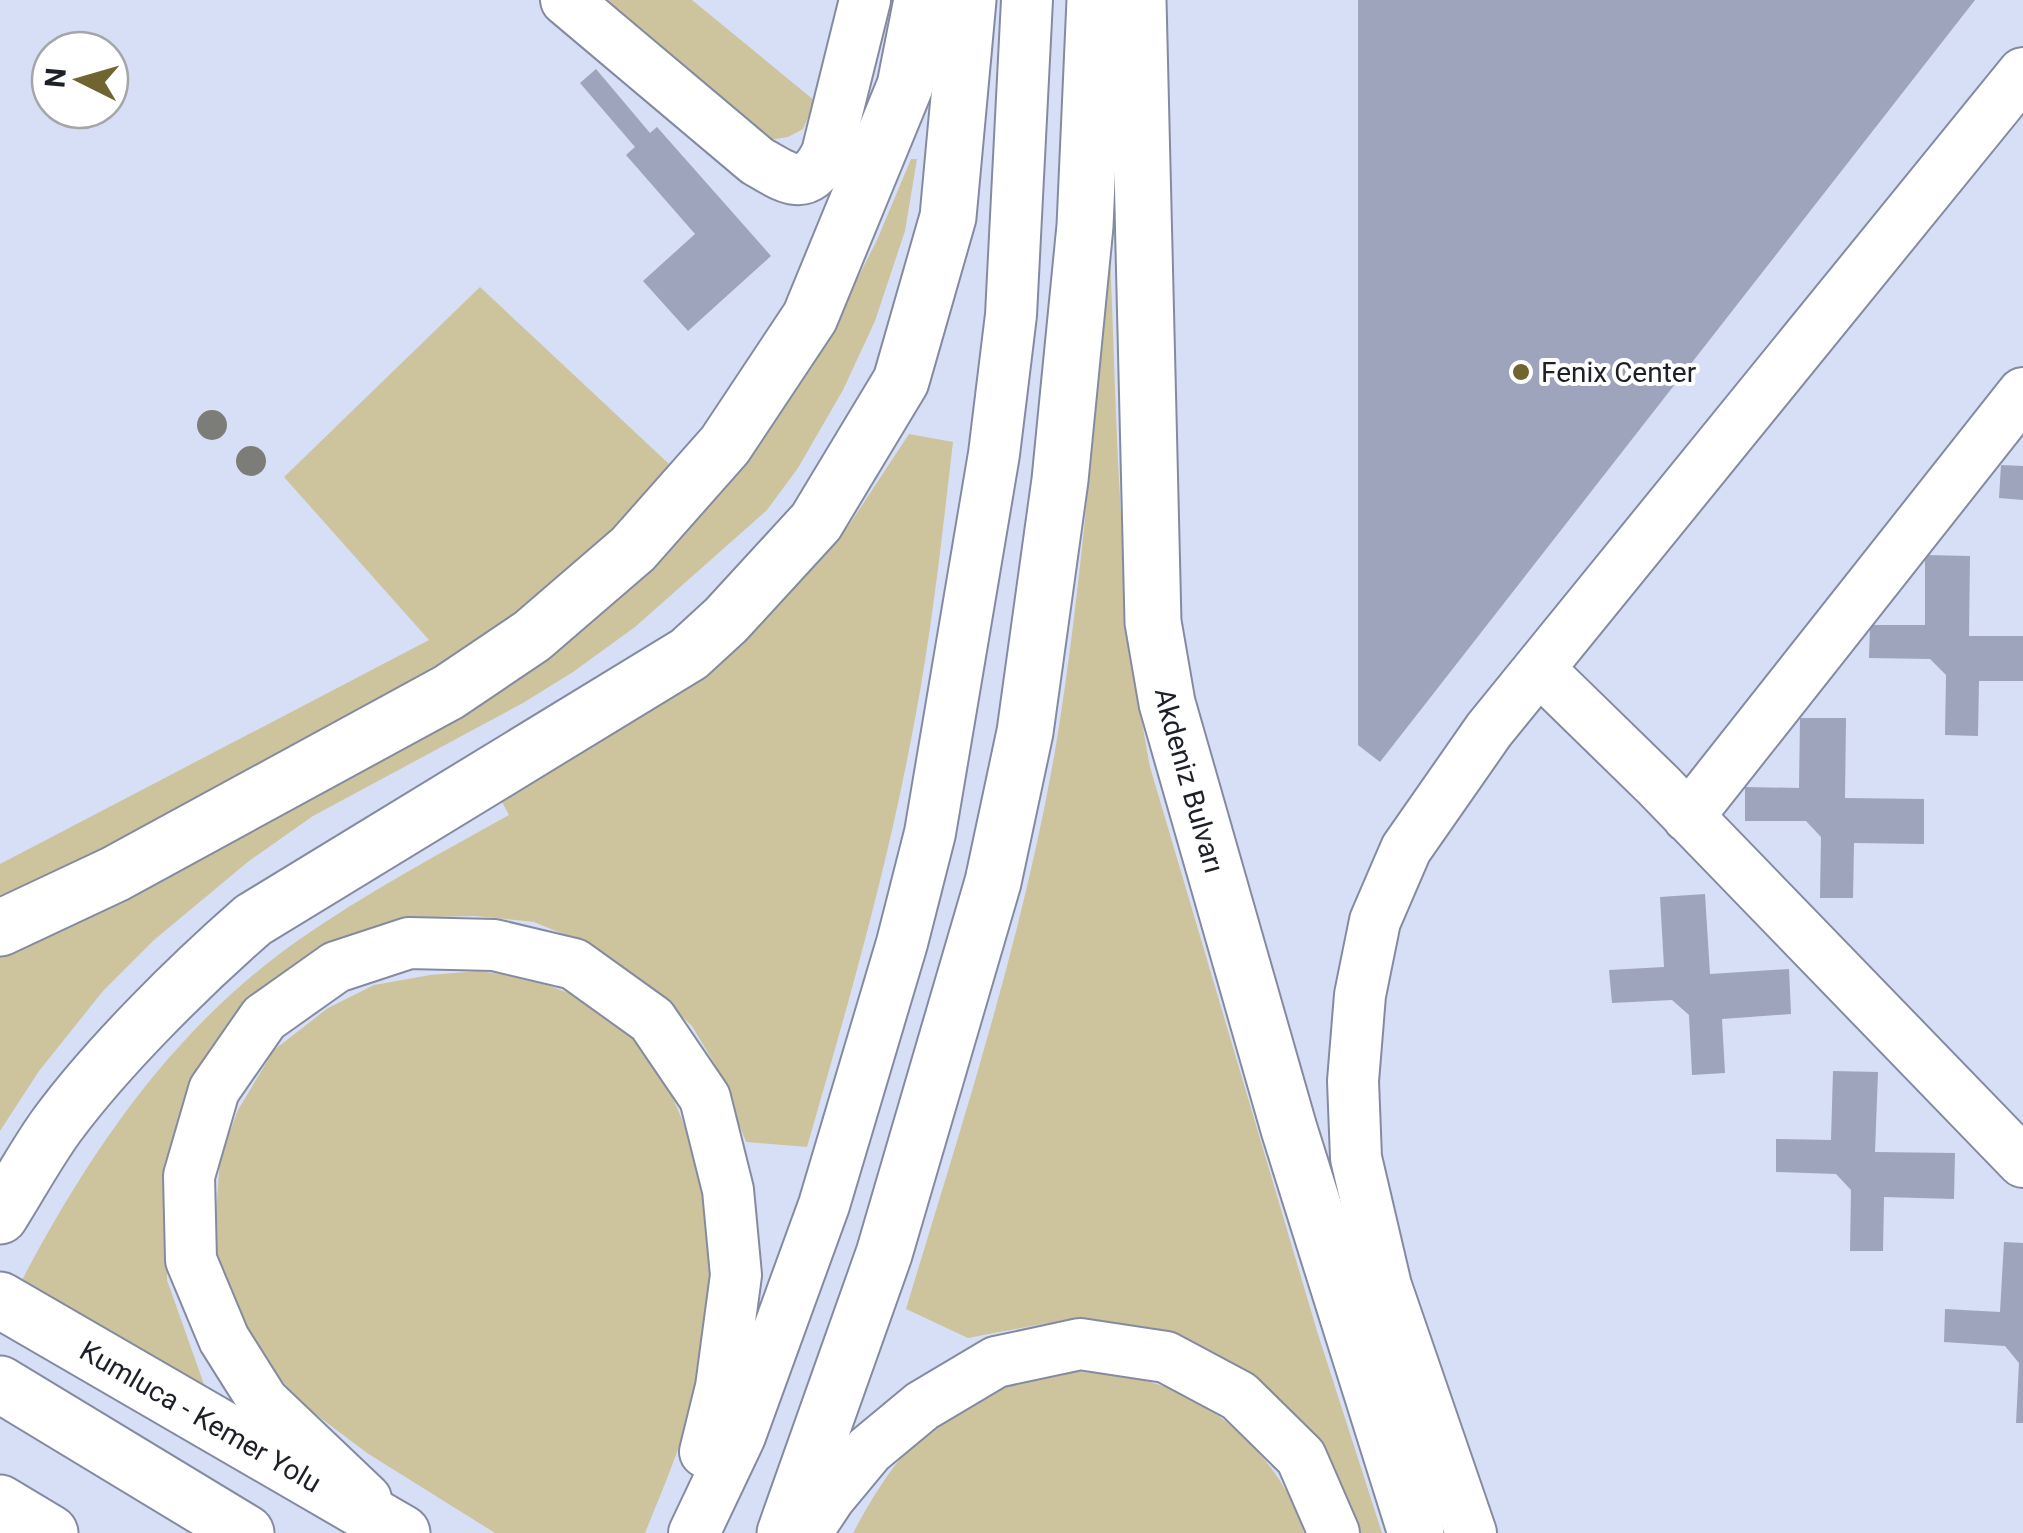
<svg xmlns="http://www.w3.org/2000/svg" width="2023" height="1533" font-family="Roboto,sans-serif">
<rect width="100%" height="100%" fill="#d7dff7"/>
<path fill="#cdc49d" d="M597,0H692L815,101L803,129L788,137L769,140Z
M911,159H917L905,231L875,321L843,390L798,468L767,510L635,627L573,672L523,703L313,816L249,861L154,940L103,991L39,1071L0,1131V955L88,915L211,852L771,422L817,358L877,240Z
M1110,251C1117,424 1118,598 1150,767L1317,1331L1382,1533H1357L1257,1385L1208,1349L1154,1328L1103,1321L1042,1324L968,1338L906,1309C962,1123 1025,932 1057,739C1083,578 1094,414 1110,251Z
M480,287L684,478L531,625L0,916V864L429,640L284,477Z
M909,434L953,442C941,545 930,648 909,750C883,884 845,1015 807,1147L746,1142L717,1068L692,1026L649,986L592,946L534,922L475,916L434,917L368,931L316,952L167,1228V1280L206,1390L21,1282C87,1156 167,1038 282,952C353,900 432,858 509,815L501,800L608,737L699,677L784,600L849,525Z
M478,971C533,977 597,995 636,1038C677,1084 712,1191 712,1252C711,1293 707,1341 698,1381C687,1433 665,1484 645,1533H495L367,1453L298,1401L257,1349L224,1288L214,1241L220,1158L238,1110L274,1050L328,1008L374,985L430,975Z
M1065,1371C1097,1373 1126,1375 1157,1384C1223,1405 1285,1466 1304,1533H853C907,1433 951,1391 1065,1371Z"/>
<path fill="#9da4bb" d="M1358,0H1975L1380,762L1358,745Z
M596,69L650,133L657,127L771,256L688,331L643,281L695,234L626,155L635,147L580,83Z
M2001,465L2023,466V500L1999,498Z
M1925,555L1970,556L1969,636H2023V681H1979L1978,736L1945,735L1946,675L1930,659L1869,658L1870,625H1925Z
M1800,718H1846L1845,798L1924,799V844L1854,843L1853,898H1820L1821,837L1806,821H1745V787L1799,788Z
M1705,894L1710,974L1789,969L1791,1014L1722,1019L1725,1073L1692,1075L1689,1015L1672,1000L1612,1003L1609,970L1664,967L1660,897Z
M1833,1071L1878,1072L1875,1152L1955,1153L1954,1199L1884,1197L1883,1251H1850L1851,1190L1836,1174L1776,1172V1139L1831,1140Z
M2004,1242L2023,1243V1423H2016L2019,1363L2005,1346L1944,1342L1945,1309L2000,1312Z"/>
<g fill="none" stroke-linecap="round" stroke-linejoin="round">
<g stroke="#848ba1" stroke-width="54">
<path id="minor" d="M566,0L757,161C788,179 807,194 827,153L865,0
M1539,669L1658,785L2023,1162
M1688,817L2023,393
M366,1499L263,1401L224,1339L191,1260L189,1176L214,1090L264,1018L336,967L409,943L494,945L574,964L652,1020L705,1098L728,1190L736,1275L721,1387L705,1452
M694,1533L740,1436L824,1205L902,943L930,833L994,454L1011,315L1027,0
M806,1533L830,1497L869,1450L922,1406L996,1362L1080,1344L1166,1357L1239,1396L1301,1457L1334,1533
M1471,1533L1386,1286L1356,1158L1353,1081L1360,995L1375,921L1406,849L1489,730L2023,73"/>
</g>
<g stroke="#848ba1" stroke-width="59">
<g id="major">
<path id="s1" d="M1138,0L1153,622L1167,703L1289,1129L1416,1533"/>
<path d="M0,928L115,874L449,692L532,636L633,549L725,445L810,317L905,86L922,0"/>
<path d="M0,1216C19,1186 36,1154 57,1125C108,1056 188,977 253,920L689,654L726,620L816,522L901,381L948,217L968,0"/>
<path d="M785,1533L884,1254L993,882L1025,732L1060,480L1085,226L1095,0"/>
</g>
</g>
<g stroke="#848ba1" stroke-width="59">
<g id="highway">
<path id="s2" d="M0,1300L402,1533"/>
<path d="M0,1384L246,1533"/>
<path d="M0,1503L50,1533"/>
</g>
</g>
<use href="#minor" stroke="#fff" stroke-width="50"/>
<use href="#major" stroke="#fff" stroke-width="55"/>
<use href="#highway" stroke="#fff" stroke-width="55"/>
</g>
<g fill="#7c7d78">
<circle cx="212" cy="425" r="15"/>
<circle cx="251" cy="461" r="15"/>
</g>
<circle fill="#706431" stroke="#fff" stroke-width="4" cx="1521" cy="372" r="10"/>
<g text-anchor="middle" stroke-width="8" stroke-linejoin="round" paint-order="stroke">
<g font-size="28" fill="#1d2028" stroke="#fff" text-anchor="start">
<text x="1541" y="382">Fenix Center</text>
</g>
<g font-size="28" fill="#1d2028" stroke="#fff">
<text dy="10" stroke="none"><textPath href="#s1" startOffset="785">Akdeniz Bulvarı</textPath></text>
<text dy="10" stroke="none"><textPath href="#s2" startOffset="232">Kumluca - Kemer Yolu</textPath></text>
</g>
</g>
<g transform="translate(80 80) rotate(275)"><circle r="48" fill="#ffffff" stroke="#a5a6a9" stroke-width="2.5"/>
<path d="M0-8L18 38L0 25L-18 38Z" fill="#706431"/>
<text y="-15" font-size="28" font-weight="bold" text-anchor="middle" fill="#1d2028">N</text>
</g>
</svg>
